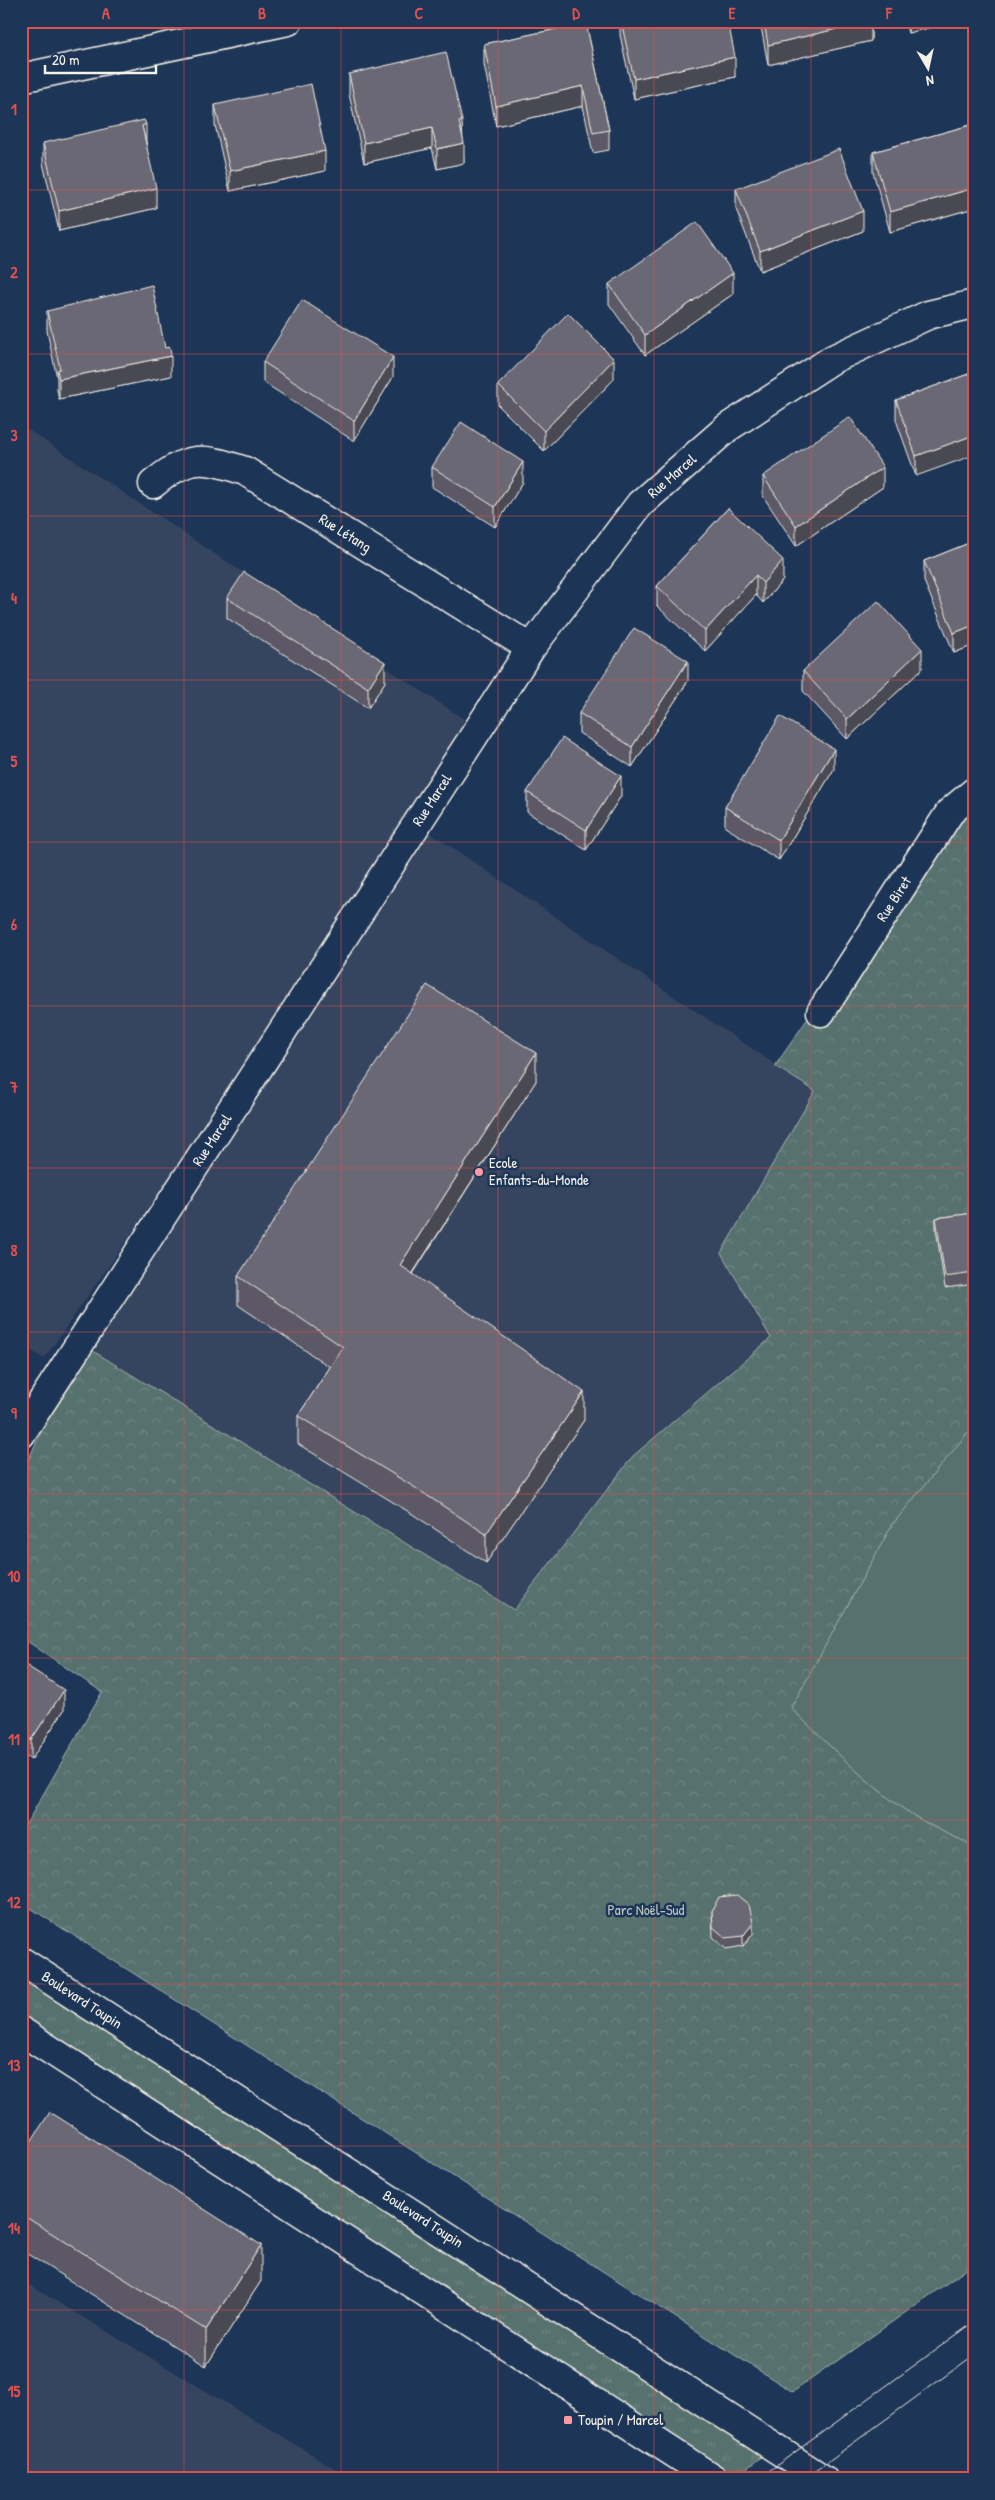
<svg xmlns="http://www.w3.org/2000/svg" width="995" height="2500" font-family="'Patrick Hand',sans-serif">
<defs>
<pattern id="grass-tufts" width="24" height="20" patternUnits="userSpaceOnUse" patternTransform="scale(1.25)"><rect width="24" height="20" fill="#57716e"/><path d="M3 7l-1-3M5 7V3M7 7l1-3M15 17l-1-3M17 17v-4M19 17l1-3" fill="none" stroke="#708683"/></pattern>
<pattern id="forest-crowns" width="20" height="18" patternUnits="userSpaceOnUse" patternTransform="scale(1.25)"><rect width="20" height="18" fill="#57716e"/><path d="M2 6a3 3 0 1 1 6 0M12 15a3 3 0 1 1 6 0" fill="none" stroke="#708683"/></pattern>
</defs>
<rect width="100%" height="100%" fill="#1d3557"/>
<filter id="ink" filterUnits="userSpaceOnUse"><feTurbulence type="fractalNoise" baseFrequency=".02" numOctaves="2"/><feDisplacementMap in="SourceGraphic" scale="10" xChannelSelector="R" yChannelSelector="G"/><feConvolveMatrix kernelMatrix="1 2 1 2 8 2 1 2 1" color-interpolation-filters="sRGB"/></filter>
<g filter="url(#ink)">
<path fill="#344460" d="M21,425L482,731L417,824L815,1091L721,1253L772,1338L633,1456L514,1610L80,1343L401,847L44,1359L21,1344Z
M21,2280L246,2415L353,2479H21Z"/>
<path fill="url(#grass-tufts)" stroke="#a6b1ab" d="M21,1976L764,2455L735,2477L21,2014Z"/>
<path fill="url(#forest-crowns)" stroke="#a6b1ab" d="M974,794V2264L793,2392L21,1902V1833L102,1692L21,1637V1477L80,1343L514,1610L633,1456L771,1338L721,1253L815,1091L775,1066L944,821Z"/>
<path fill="#57716e" stroke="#a6b1ab" d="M974,1425V1846C945,1833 915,1819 890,1799C854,1771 823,1739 791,1708L892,1525Z"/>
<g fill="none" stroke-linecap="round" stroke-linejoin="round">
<g stroke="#f4f1e8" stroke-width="31">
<path id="minor" d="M21,78L288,21
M153,484C189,454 203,457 245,471L531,648
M821,1012L950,812L974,792
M21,1434L531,648L640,504L727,428L833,359L928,315L974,304
M21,1961L823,2479
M21,2031L714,2479"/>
</g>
<use href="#minor" stroke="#1d3557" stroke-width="28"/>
<path stroke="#f4f1e8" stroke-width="1" d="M758,2479L974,2322
M804,2479L974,2355"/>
</g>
<path fill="#5b5965" stroke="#f4f1e8" d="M620,21H728L735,77L634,99L620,35Z
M760,21H871V41L768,65Z
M905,21H957L908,33Z
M586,23L609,130V150L593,153L583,106L496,126L484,64V44Z
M349,74L462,121L464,163L437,169L432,148L364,163L349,94Z
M215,105L325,171L230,191L215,125Z
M974,124V208L890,232L873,172V152Z
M146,142L156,208L59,231L43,163V143Z
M736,189L863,231L760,271L736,209Z
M609,284L733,294L645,355L609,304Z
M47,311L171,376L59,399L57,390V378L47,331Z
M263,362L393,377L354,441L263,382Z
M974,372L916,476L896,420V400Z
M614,379L544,451L498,405V385Z
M432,467L523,482L495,527L432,487Z
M763,476L883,487L796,546L763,496Z
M728,508L783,580L763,603L756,595L705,651L657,606V586Z
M974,541V645L954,653L924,581V561Z
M227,598L385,682L368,708L227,618Z
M922,669L847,739L803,691V671Z
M688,681L632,767L579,733V713Z
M834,769L779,860L725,827V807Z
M527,792L621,796L586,850L527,812Z
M536,1081L413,1274L584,1420L486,1563L414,1515L298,1444V1416L330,1367L238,1305V1276Z
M974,1213V1284L945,1288L936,1229V1218Z
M21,1662L64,1710L31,1760L21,1753Z
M712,1911L753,1934L743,1946L726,1949L713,1937Z
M21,2157L261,2281L206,2366L21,2250Z"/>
<path fill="#4a4852" stroke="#f4f1e8" d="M871,21V41L768,65V45Z
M908,21H957L908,33Z
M735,57V77L634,99V79Z
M583,86V106L496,126V106Z
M146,124V144L142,126Z
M432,128V148L364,163V143Z
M464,143V163L437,169V149Z
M325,151V171L230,191V171Z
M156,188V208L59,231V211Z
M974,188V208L890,232V212Z
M863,211V231L760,271V251Z
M733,273V294L645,355V335Z
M171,356V376L59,399V379Z
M393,357V377L354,441V421Z
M614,359V379L544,451V431Z
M974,435V455L916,476V456Z
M523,462V482L495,527V507Z
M883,467V487L796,546V526Z
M783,560V580L763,603V583Z
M756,575V595L705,651V631Z
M974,625V645L954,653V633Z
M922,649V669L847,739V719Z
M688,661V681L632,767V747Z
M385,662V682L368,708V688Z
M834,749V769L779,860V840Z
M621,776V796L586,850V830Z
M536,1053V1081L400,1293V1265Z
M584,1392V1420L486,1563V1534Z
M64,1690V1710L31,1760V1740Z
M753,1923V1934L743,1946V1936Z
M261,2245V2281L206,2366V2330Z"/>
<path fill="#6a6775" stroke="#f4f1e8" d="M621,21H728L735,57L634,79Z
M764,21H871L768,45Z
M586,23L609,130L593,133L583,86L496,106L484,44Z
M446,52L462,121L459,122L464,143L437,149L432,128L364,143L349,74Z
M311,84L325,151L230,171L215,105Z
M144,120L146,124L142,126L156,188L59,211L43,143Z
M974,124V188L890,212L873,152Z
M839,149L863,211L760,251L736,189Z
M697,222L733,273L645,335L609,284Z
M152,285L165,348L170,347L171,356L59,379L57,370L60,369L47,311Z
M302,300L393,357L354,421L263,362Z
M568,313L614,359L544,431L498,385Z
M974,372V435L916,456L896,400Z
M850,417L883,467L796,526L763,476Z
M461,422L523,462L495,507L432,467Z
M728,508L783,560L763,583L756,575L705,631L657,586Z
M974,541V625L954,633L924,561Z
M244,572L385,662L368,688L227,598Z
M878,601L922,649L847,719L803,671Z
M634,628L688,661L632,747L579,713Z
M780,716L834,749L779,840L725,807Z
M562,738L621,776L586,830L527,792Z
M427,985L536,1053L400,1265L584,1392L486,1534L414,1487L298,1416L343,1347L238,1276Z
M974,1213V1273L945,1277L936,1218Z
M21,1662L64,1690L31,1740L21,1733Z
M737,1895L749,1905L753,1923L743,1936L726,1938L713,1927L712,1911L719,1897Z
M50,2112L261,2245L206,2330L21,2214V2157Z"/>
</g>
<path fill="none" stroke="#dc504e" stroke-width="1" stroke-opacity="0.55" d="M184,21V2479M341,21V2479M498,21V2479M654,21V2479M811,21V2479M21,190H974M21,354H974M21,516H974M21,680H974M21,842H974M21,1006H974M21,1168H974M21,1332H974M21,1494H974M21,1658H974M21,1820H974M21,1984H974M21,2146H974M21,2310H974"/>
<g fill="#ff9aa2" stroke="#1d3557" stroke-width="2">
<circle cx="479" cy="1172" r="5"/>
<rect x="563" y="2415" width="10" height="10" rx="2.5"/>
</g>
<g text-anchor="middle" stroke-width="5" stroke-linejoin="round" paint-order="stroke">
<g font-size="15" fill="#f4f1e8" stroke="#1d3557">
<text transform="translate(672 476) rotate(-41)" y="5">Rue Marcel</text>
<text transform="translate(345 533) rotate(32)" y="5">Rue Létang</text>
<text transform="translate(432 800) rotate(-57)" y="5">Rue Marcel</text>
<text transform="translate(894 899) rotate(-57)" y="5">Rue Biret</text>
<text transform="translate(212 1140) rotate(-57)" y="5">Rue Marcel</text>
<text transform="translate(82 2000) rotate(33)" y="5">Boulevard Toupin</text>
<text transform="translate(423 2219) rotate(33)" y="5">Boulevard Toupin</text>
</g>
<g font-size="15" fill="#f4f1e8" stroke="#1d3557" text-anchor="start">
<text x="489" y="1168">Ecole<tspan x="489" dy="17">Enfants-du-Monde</tspan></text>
<text x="578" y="2425">Toupin / Marcel</text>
</g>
<g font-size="15" fill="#bdc4bd" stroke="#1d3557">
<text x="646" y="1915">Parc Noël-Sud</text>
</g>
</g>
<rect width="995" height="2500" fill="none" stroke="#1d3557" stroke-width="55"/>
<g transform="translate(928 68) rotate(171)" stroke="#1d3557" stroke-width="4" paint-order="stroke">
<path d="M0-4L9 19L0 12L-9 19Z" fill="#f4f1e8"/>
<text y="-8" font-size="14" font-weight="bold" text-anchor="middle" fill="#f4f1e8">N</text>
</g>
<path d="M45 65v8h111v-8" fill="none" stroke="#f4f1e8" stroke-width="2.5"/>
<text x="52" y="65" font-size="15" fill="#f4f1e8" stroke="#1d3557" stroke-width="4" paint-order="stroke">20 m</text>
<rect x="28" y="28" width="940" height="2444" fill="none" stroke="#dc504e" stroke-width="2"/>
<g font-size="16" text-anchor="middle" font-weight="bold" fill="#dc504e">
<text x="106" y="19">A</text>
<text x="262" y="19">B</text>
<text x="419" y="19">C</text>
<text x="576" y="19">D</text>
<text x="732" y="19">E</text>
<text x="889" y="19">F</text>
<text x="14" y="115">1</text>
<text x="14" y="278">2</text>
<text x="14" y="441">3</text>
<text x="14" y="604">4</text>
<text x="14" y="767">5</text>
<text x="14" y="930">6</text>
<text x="14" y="1093">7</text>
<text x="14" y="1256">8</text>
<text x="14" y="1419">9</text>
<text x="14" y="1582">10</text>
<text x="14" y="1745">11</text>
<text x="14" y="1908">12</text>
<text x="14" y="2071">13</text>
<text x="14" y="2234">14</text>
<text x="14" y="2397">15</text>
</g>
</svg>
